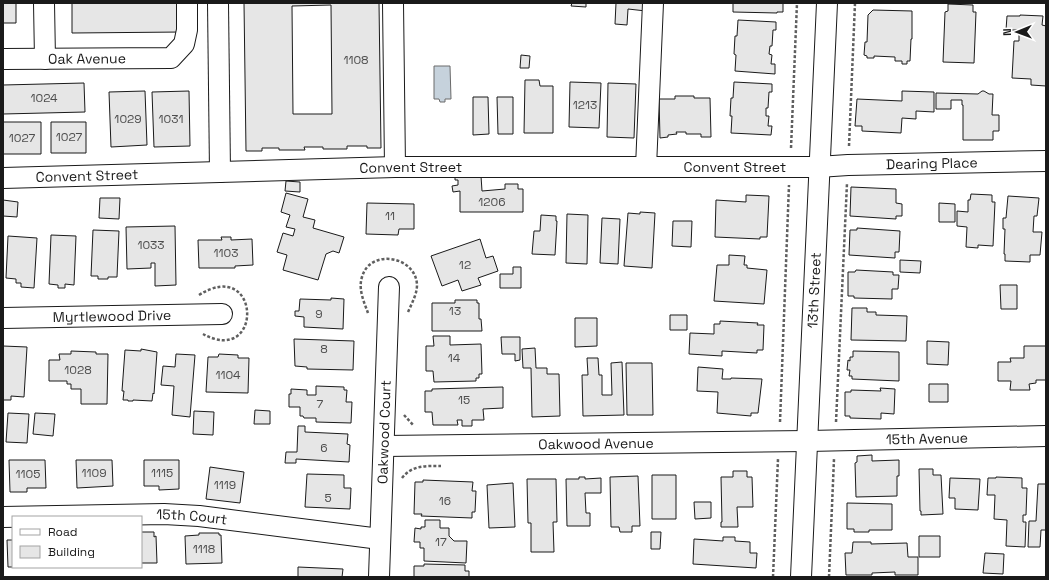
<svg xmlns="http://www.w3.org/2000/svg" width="1049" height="580" font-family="'Space Grotesk',sans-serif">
<rect width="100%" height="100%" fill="#fff"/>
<path fill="#c6d2dc" stroke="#6a6a6a" d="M434,66H450L451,99H445V102H440L439,99H434Z"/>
<path fill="#e6e6e6" stroke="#1a1a1a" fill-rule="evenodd" d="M3,3H16V23H3Z
M72,3H182V32L72,33Z
M244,3H379L381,148H367V146H347V149H323V147H304L305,150H279V148H262V151H246ZM331,5L332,114H293L292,6Z
M572,3H586V7L571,6Z
M616,3H647L646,11L628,9L627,25L615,24Z
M733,3H783V12H777V13L733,12Z
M948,4L973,5V12H976L974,63L943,62L945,12L948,11Z
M873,10L912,11V39H911L910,61H907V64H902V61H895V57L874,56V58H867V56L864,55L865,42H867L868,15Z
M1020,15L1043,16L1042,25L1046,26V86L1031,85V79L1012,78L1014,41H1019V30H1006L1007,16H1020Z
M738,20L776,22V30H773L772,46H770L769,54L772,55L771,64H775V74L735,71L736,55L734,54L735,36H737Z
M521,55L530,56L529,68H520Z
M525,80H539L540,86H553V133H524Z
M570,82L601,83L599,128L569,127Z
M734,82L772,84V92H769L768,108H766V116H769L768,126H772L771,135L731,133L732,116H730L731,98H733Z
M84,83L85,112L3,114V85Z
M608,83L636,84L634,138L607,137Z
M145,91L147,145L111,147L109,92Z
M189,91L190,146L154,147L152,92Z
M902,91L934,92V112L916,111V119L902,118L901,133L862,131V126H855L857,99L902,101Z
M982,91H984L989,94H993L992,115H999V131H993V140H963V105H962V100H951V109H936V93L978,94Z
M675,96H694V98H710L711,137H701V134H686V132H676L677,134L668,135V137L660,138L659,99H675Z
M473,97H488L489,134L473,135Z
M497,97H513V134H498Z
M3,122H41V154H3Z
M51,122H86V153H51Z
M481,176L482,191L505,189V184H518V189H523V212H460V191L453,192L452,186L458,185V180H455V177Z
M286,181L300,182V192L285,191Z
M851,187L896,189V203L902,204V216H896V219L850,216Z
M286,193L308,199L303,217L315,220L313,228L344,237L339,253L333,251L326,254L318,280L283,270L287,255L277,252L283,233L293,236L295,229L286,227L290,215L281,212Z
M971,194L992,195V202H995L993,246L978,245V248L966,247L967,227L957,226V211L968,212V200H970Z
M746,195L769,196L767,237H760V239L715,237L716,200L746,202Z
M1008,196L1039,198L1037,216H1034L1033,232H1042L1040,255H1030V262L1005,261V254H1004L1005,229H1003V218H1006Z
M100,198H120L119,219L99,218Z
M3,200L18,202L17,217L3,216Z
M367,203L414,204V229H399L398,235L366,234Z
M939,203L955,204V222H939Z
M640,212L655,213L652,268L624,266L628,213L640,214Z
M567,214L588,215L587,264L566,263Z
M541,215L556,216V221H557L555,255L532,254L534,231H540Z
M602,218L620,219L618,264L600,263Z
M673,221H692L691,247L672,246Z
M175,226L176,285L155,286V263H151V268L127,269L126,227Z
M857,228L900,231L899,252H895V258L849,255L850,230H857Z
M93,230L119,231L117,277H108V279H98V276H91Z
M51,235L76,236L74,285L65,284V288H58V285L49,284Z
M8,236L37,238L34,288L21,287V283H16V279L6,278Z
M221,237H231V240L252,239L253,265L235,266V268H199L198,240H222Z
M480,239L486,258L493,256L498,271L478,278L481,285L462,291L458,280L442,286L431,256Z
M729,255L745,256L744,265H747V268L767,270L764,304L714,301L717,265H729Z
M900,260L921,261L920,273L900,272Z
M513,267H521V288H500V274H513Z
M856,270L893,272V275H899L898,289H892V299L854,298V296H848V272H855Z
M1000,285H1017V309H1001Z
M331,298L344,299L343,329L304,327V317L295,316V311H299L300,299L331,300Z
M455,300H477V303H479V319H481L482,331H432V303H455Z
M852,308H867V312H876V315L907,316L906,341L851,340Z
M670,315H687V330H670Z
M575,318H597V346L575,347Z
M720,321L758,323L757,325H764L763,350H757V353L722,351V356L689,354L690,333L714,334V324H720Z
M433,336H450V345L481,344L482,374H479V378H476V381L434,382L433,371H426V346H434Z
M501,337H520V360L515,361V354H502Z
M294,339L354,341L353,370L307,369V367L295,366Z
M927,341L949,342L948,365L927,364Z
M3,346L27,347L24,397L11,396V400H3Z
M1024,346H1046V380H1036V383L1029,384L1030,390H1010L1011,381H998V362H1011L1010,358H1024Z
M535,348L536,368H547V374H559L560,416L532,417L531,368H523L522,349Z
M141,349L157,352L154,394L153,393L152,401L133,400V401H128V400H123L124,391H122L125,350L141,351Z
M71,351L96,352V354H108L107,404H81V389H71V384H67V381H49V360H60L59,354H71Z
M853,351L899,352V381L852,379V376H849L850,370H847L848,360L850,361V357H853Z
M176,354L195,355L190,417L172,415L174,386L161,385L163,366L175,367Z
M219,354L238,355V358H249L248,393L206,392L208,357H218Z
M587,358H598L599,375H602V395H612L611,363L622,362L624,415L583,416L582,375H588Z
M626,363H652L653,415H627Z
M698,367L723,369L722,379H731V378L762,379L758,413H751V416L717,413L718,392L697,391Z
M929,384H948V402H929Z
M316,386L344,387V390H347L346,402H352L351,423L316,422V418H304L303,416H300V407H289V394H291V389L307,390V395H316Z
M503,387V408L483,409L484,420H472V426H462V420H457L458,425H433L432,412H425V391H432V389Z
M880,388L895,389L894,414L881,413V419L850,418V416H845V392H851V390L881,391Z
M255,410L270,411V424H254Z
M194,411L214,412L213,435L193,434Z
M8,413L29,414L27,443L6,442Z
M35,413L55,414L53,436L33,434Z
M298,426H305V432L348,434L347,444L350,445L349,462L296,459V463H285L286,452H297Z
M872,455V461L899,460V476H897V496L856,497L855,463L857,462V456Z
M9,460H45L46,488H27V492H10Z
M76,460H112L113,486L77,488Z
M144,460H179V489L159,490V486H144Z
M210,467L244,472L240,503L206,499Z
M919,469H933V475H941L943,514L921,515V511H920Z
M733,471H747V477H752L753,507H737L738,527H721V522H722L721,477H733Z
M307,474L344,475V488H351L350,509L305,507Z
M652,475H676V519H652Z
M638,476L640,526H632V532H620L619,527H611L610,477Z
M579,477H585V479L601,478V493H585L586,513H590V526H567L566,479H579Z
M996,477L1022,478V488H1027L1026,515H1023V522H1026L1025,547L1006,546L1007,520L994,519L995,495H987L988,478H996Z
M950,478L980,479L978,510L955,509V498H949Z
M527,479H556L557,522H553L554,552H531V523H528Z
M423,480L473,482L472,491H476L475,512H472V518L421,516L422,514H414L415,482H423Z
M513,483L515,527L489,528L487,485Z
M1038,484H1046V530H1041L1040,547H1028L1029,521H1036Z
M694,502H711V518L695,519Z
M847,503L892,504V530H869V532H854V529H847Z
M425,520H440V528H449V536L454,541H467L466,563L424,561V548H420V542H414L415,528L421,529V527H425Z
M141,532H154V537L156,536L157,563H141Z
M651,532H661L660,549H651Z
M199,533H219V535H221L222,563L186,564L185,536L199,535Z
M919,536H940V557H919Z
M723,537H735V541L750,542V553H757L756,568L693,564L694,539L723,541Z
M7,540H13V567H40H8Z
M853,542H871V544L907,543L908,557H918V575H895V572L872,573V575H846L845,553H852Z
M985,553L1004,554L1003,574L983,573Z
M424,564L465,565V571H469V577H414V566H424Z
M298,567L343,569L342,577H298Z"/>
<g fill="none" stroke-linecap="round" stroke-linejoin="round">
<g stroke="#1a1a1a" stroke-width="22">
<g id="minor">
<path d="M44,3L45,59"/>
<path d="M218,3L220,172"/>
<path d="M393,3L395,167"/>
<path id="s1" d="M3,59L171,58L184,44L187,30V3"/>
<path d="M646,167L653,3"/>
<path id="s2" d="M3,178L395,167H818L848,165L1046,161"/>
<path id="s3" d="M3,318L222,314"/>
<path id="s4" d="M384,446L808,441L1046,436"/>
<path id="s5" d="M3,517L164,514L199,516L380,539"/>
<path id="s6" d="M379,577L389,287"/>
<path id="s7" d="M801,577L827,3"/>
</g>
</g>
<path stroke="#5f5f5f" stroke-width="2.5" stroke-dasharray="3 2" stroke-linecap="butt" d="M849,146L855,3
M791,148L797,3
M199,295C261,256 264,367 203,334
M368,313C364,302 358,289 362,277C370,248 416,256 417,285C417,294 412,303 408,312
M404,415L414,426
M780,422L789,185
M836,422L847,183
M402,478C412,465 426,466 441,466
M773,577L778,459
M829,577L834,459"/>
<use href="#minor" stroke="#fff" stroke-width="20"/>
</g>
<g text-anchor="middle" stroke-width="3" stroke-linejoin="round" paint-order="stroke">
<g font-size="12" fill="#4d4d4d">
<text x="356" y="64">1108</text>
<text x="44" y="102">1024</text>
<text x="585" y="109">1213</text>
<text x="128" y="123">1029</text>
<text x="171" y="123">1031</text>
<text x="69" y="141">1027</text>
<text x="22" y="142">1027</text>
<text x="492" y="206">1206</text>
<text x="390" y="220">11</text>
<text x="151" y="249">1033</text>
<text x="226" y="257">1103</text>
<text x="465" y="269">12</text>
<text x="455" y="315">13</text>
<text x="319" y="318">9</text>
<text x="324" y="353">8</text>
<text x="454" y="362">14</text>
<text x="78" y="374">1028</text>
<text x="228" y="379">1104</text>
<text x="464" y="404">15</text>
<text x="320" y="408">7</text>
<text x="324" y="452">6</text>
<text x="94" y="477">1109</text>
<text x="162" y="477">1115</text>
<text x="28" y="478">1105</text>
<text x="225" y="489">1119</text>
<text x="328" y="502">5</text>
<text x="445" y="505">16</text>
<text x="441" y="546">17</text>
<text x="204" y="553">1118</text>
</g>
<g font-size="14" fill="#1a1a1a" stroke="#fff">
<text dy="5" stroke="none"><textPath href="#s1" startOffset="84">Oak Avenue</textPath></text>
<text dy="5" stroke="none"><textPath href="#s2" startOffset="929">Dearing Place</textPath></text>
<text dy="5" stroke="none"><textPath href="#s2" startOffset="732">Convent Street</textPath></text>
<text dy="5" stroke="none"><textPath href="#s2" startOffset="408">Convent Street</textPath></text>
<text dy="5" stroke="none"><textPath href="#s2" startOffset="84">Convent Street</textPath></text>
<text dy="5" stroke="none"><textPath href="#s7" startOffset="287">13th Street</textPath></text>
<text dy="5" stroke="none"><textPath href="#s3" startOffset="109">Myrtlewood Drive</textPath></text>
<text dy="5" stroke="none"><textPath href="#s6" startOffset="145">Oakwood Court</textPath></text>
<text dy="5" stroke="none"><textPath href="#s4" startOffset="543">15th Avenue</textPath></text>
<text dy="5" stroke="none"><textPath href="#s4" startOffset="212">Oakwood Avenue</textPath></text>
<text dy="5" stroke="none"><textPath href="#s5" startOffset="189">15th Court</textPath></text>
</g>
</g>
<rect width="1049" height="580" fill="none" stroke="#1a1a1a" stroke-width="8"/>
<rect x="12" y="516" width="130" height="52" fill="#ffffff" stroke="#a3a3a3"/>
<rect x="20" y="529" width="20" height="6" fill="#ffffff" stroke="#a3a3a3"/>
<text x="48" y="536" font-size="12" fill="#1a1a1a">Road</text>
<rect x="20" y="546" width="20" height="12" fill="#e6e6e6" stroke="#a3a3a3"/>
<text x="48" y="556" font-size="12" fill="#1a1a1a">Building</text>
<g transform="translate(1017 32) rotate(269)" stroke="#ffffff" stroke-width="3" paint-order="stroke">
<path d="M0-3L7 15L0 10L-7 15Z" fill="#1a1a1a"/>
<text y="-6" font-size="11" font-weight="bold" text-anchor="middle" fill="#1a1a1a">N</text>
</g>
</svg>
